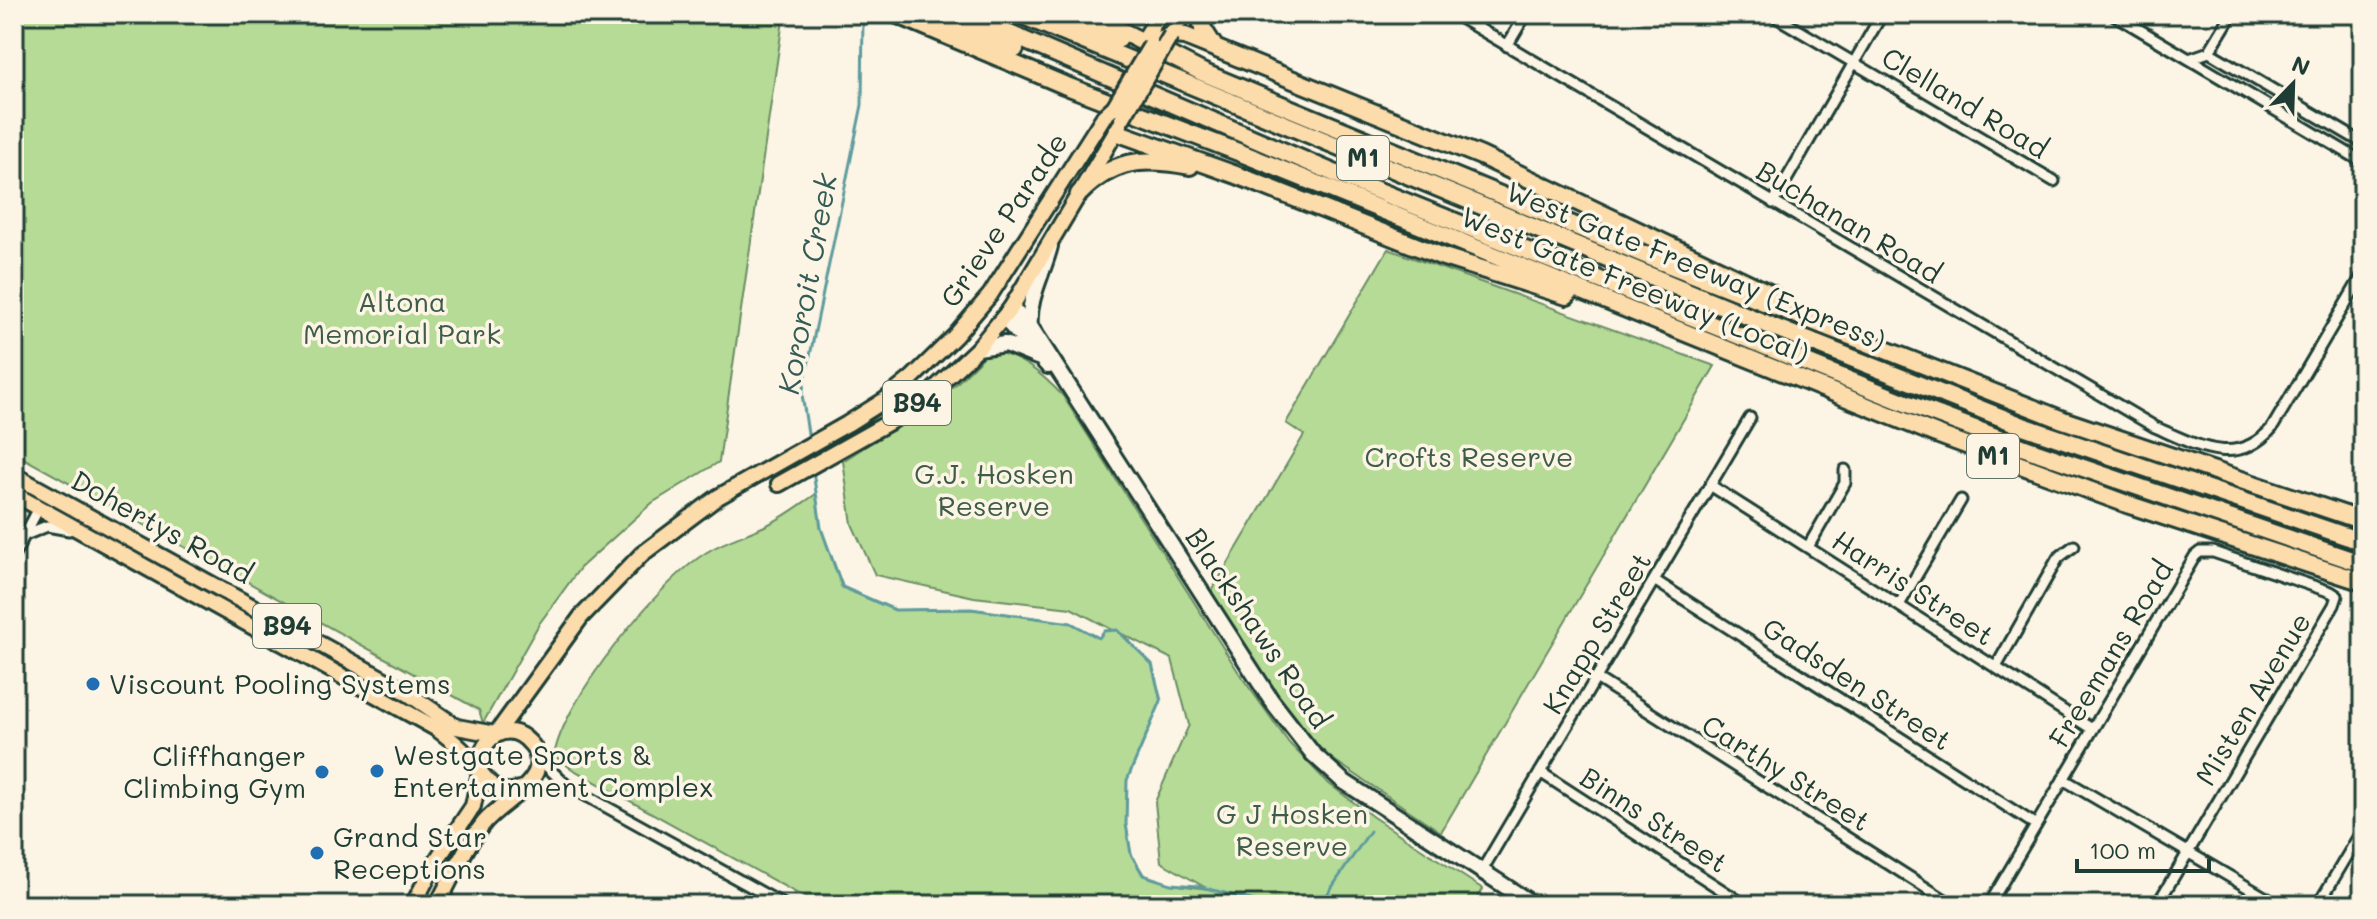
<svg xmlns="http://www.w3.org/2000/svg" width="2377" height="919" font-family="Mali,sans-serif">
<rect width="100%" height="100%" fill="#fcf5e5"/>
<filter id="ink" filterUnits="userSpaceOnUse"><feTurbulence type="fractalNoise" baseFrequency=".0125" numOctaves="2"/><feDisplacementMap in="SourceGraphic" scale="16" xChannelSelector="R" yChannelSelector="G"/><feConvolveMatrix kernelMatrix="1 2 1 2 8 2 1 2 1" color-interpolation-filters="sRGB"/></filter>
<g filter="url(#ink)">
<path fill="#b6db96" stroke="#6a8c65" stroke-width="2" fill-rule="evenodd" d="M14,14H774L783,20L719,462L652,503L580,568L539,624L483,723L479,710L14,453Z
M1388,249L1715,366L1441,832L1310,744L1211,592L1304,435L1286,423Z
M1002,353C1028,362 1044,376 1063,396L1241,676L1289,743L1328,783L1373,817L1483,889L1474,905H818L572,769L554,756C563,700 658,582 707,552C726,540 749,534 769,524C786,516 801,504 816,494L821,528L843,587L895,610L971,609L1071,623L1099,638L1104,631L1113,630L1071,608L974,597L875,575L852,524L843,461L919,412L956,384L986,354ZM1122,634L1172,659L1189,725L1155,802L1161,862L1208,889L1171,884L1144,875L1131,854L1126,824L1127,780L1161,701L1152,664Z"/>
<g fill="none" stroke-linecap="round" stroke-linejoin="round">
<path stroke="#5e9b9d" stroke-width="3" d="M809,440L802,394L862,105L863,14
M813,471L821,528L842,587L895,610L971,609L1071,623L1099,638L1104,631L1117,630L1152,664L1161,701L1127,780L1126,824L1131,854L1143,875L1171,884L1198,886L1270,905
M1320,905L1370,831"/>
<g stroke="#1f3d34" stroke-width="15">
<path id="street" d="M1454,14L2155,427C2196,445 2236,469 2272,428L2363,274
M1771,14L2054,181
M2113,14L2363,162
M1507,46L1526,14
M2209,52L2363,143
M2189,59L2209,52L2232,14
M1773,203L1882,14
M1710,485L2092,729
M25,535L47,526L69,530
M1808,547L1845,483V470
M14,555L39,508
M1654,580L2036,825
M1899,605L1961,500
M1996,667L2058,558L2074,546
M1596,678L1953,905
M538,758L565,784L784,905
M1540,772L1745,905
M2063,779L2278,905
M1481,872L1750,418
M1989,905L2195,556L2200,552H2213L2331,592L2337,596L2334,605L2157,905
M2318,905L2363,829"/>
</g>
<g stroke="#1f3d34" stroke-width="20">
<path id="secondary" d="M1011,308L1030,326L1271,700L1313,754L1343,781L1534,905
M1004,318L1048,366
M1030,326C1027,300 1044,271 1050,246
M978,348L1005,344L1037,357"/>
</g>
<g stroke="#1f3d34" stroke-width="20">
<path id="primary" d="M1143,41L1160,14
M1151,45L1158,39L1171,35L1183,14
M14,475L403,690L457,727L495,734
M779,484L893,420L928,395L978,348L1011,308L1120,125
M14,494L437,729C448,737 458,745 467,755C483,773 493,801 523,788
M496,734L581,617L642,554L718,497L847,424L885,400L912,378L955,336L990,295L1104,116
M413,905L436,861L473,806L480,772
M437,905C452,878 464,848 483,824C496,807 528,791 536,772C539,762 538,751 530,743C507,717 477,740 479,771"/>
</g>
<g stroke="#1f3d34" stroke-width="22">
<path id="highway" d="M896,14L1064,85L1246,155L1936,434L2127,504L2363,582
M932,14L1015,49
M963,14L1334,173L1906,403L2025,448L2363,564
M1019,14L1776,328L2023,426L2363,542
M1058,14L1119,39
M1088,14L1202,72L1660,261L2063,420L2363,521
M1200,14L1203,29L1215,48
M1171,35L1185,36L1481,156L1771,294
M1116,132L1239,176L1441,256L1567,296
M1079,194C1113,159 1143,157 1190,166"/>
</g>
<use href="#street" stroke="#fcf5e5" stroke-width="9"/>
<use href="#secondary" stroke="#fcf5e5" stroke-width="14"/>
<use href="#primary" stroke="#fddcac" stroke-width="14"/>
<use href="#highway" stroke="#fddcac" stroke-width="16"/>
<g stroke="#1f3d34" stroke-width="20" stroke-linecap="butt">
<path id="primary-bridge" d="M1104,116L1114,107L1151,45
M1122,119L1171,35"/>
</g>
<use href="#primary-bridge" stroke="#fddcac" stroke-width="14"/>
</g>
</g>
<g fill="#1f6fb2" stroke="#fcf5e5" stroke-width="3">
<circle cx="93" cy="684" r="8"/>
<circle cx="377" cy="771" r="8"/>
<circle cx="322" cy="772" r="8"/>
<circle cx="317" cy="853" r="8"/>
</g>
<g text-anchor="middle" stroke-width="7" stroke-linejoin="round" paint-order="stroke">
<g fill="#fcf5e5" stroke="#617469" stroke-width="2">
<rect x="1337" y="136" width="52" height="44" rx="6"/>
<rect x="883" y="381" width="68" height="44" rx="6"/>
<rect x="1967" y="434" width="52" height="44" rx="6"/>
<rect x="253" y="604" width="68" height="44" rx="6"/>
</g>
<g font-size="26" font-weight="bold" fill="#1f3d34">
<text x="1363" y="167">M1</text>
<text x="917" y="412">B94</text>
<text x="1993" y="465">M1</text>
<text x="287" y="635">B94</text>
</g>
<g font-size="28" fill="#1f3d34" stroke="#fcf5e5">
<text transform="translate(1965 103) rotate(31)" y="10">Clelland Road</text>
<text transform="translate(1004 220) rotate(-56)" y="10">Grieve Parade</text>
<text transform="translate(1849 222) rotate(31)" y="10">Buchanan Road</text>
<text transform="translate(1696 266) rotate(22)" y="10">West Gate Freeway (Express)</text>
<text transform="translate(1635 285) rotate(22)" y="10">West Gate Freeway (Local)</text>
<text transform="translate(162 527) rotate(29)" y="10">Dohertys Road</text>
<text transform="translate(1913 588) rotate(33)" y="10">Harris Street</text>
<text transform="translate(1258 628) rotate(56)" y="10">Blackshaws Road</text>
<text transform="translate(1597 633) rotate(-59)" y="10">Knapp Street</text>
<text transform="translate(2111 654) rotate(-59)" y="10">Freemans Road</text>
<text transform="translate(1857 684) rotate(33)" y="10">Gadsden Street</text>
<text transform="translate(2253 699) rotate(-59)" y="10">Misten Avenue</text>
<text transform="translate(1786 773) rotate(32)" y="10">Carthy Street</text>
<text transform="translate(1654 820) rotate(33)" y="10">Binns Street</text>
</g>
<g font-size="28" fill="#3d5d48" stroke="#fcf5e5">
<text x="402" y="312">Altona<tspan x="402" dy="32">Memorial Park</tspan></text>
<text x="1469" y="467">Crofts Reserve</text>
<text x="994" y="484">G.J. Hosken<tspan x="994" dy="32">Reserve</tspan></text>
<text x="1292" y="824">G J Hosken<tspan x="1292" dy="32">Reserve</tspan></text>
</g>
<g font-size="28" fill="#1f3d34" stroke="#fcf5e5" text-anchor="start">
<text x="109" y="694">Viscount Pooling Systems</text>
<text x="393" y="765">Westgate Sports &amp;<tspan x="393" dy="32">Entertainment Complex</tspan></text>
<text x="306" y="766" text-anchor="end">Cliffhanger<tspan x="306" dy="32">Climbing Gym</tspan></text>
<text x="333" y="847">Grand Star<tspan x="333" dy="32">Receptions</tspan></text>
</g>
<g font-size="30" font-style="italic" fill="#345c57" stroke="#fcf5e5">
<text transform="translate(808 284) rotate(-80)" y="10">Kororoit Creek</text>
</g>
</g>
<rect width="2377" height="919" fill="none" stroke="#fcf5e5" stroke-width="48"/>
<rect x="24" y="24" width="2329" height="871" fill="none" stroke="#1f3d34" stroke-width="3" filter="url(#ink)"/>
<g transform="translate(2293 84) rotate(23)" stroke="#fcf5e5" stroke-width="6" paint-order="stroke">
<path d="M0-6L14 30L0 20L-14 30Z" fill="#1f3d34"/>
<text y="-12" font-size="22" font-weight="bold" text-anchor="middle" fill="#1f3d34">N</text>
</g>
<path d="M2077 859v12h132v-12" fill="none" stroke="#1f3d34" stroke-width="4"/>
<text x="2089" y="859" font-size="24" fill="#1f3d34" stroke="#fcf5e5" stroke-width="6" paint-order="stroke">100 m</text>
</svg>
